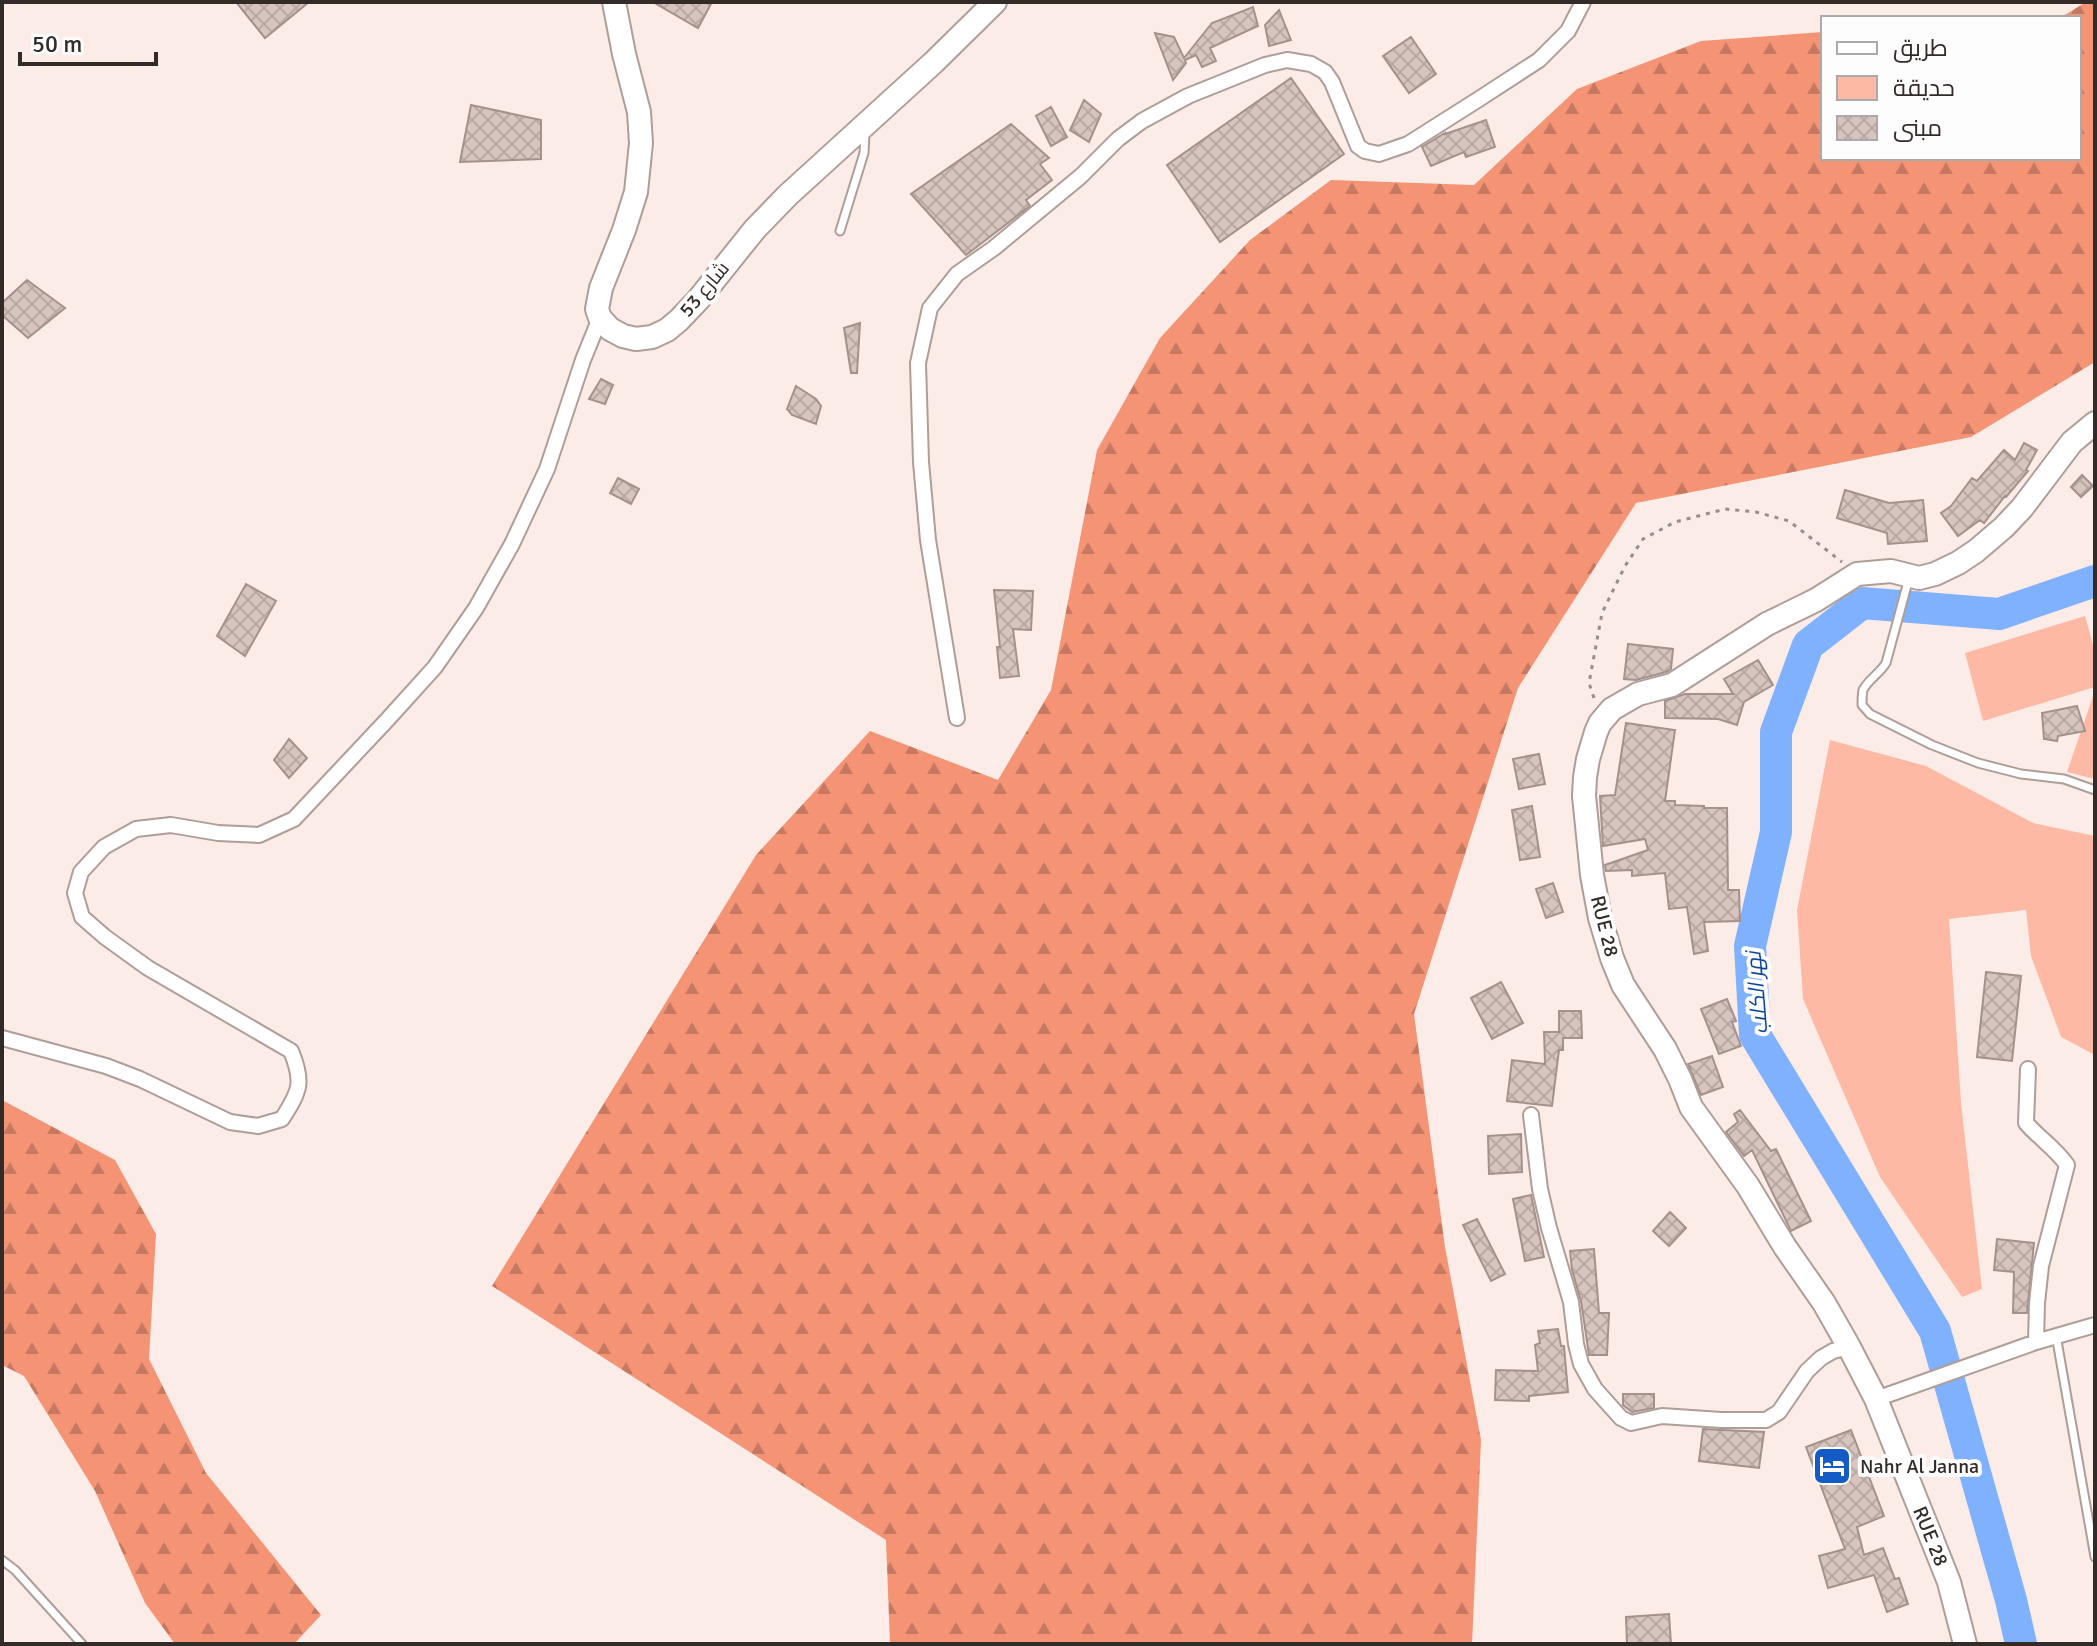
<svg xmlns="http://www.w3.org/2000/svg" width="2097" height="1646" font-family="Signika,Cairo,sans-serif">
<defs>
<pattern id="forest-firs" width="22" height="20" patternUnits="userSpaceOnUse" patternTransform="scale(2)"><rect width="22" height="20" fill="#f49475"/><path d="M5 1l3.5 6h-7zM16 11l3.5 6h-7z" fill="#c67960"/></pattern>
<pattern id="building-cross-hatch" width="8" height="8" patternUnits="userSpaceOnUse" patternTransform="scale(2)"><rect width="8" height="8" fill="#d7c4be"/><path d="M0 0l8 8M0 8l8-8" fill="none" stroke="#b9a9a3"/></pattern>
</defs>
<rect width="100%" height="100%" fill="#fcece7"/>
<path fill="#fdb9a3" d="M2085,616L2095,652V687L1983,721L1965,653Z
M2093,696L2095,697V779L2067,772Z
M1830,740L1926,766L2033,823L2095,836V1055L2061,1037L2031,956L2026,910L1949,919L1961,1103L1982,1289L1962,1297L1880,1177L1803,999L1797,910Z"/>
<path fill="url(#forest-firs)" d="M2086,2H2095V362L1971,437L1636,503L1518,688L1414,1014L1445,1247L1481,1440L1472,1644H890L886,1540L492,1286L756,855L870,731L998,780L1051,690L1097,450L1160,338L1250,240L1331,180L1474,185L1577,89L1701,41L1823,32V158H2079V18H2060Z
M2,1100L115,1160L156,1234L149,1359L206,1473L321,1615L294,1644H175L145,1603L95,1491L24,1376L2,1365Z"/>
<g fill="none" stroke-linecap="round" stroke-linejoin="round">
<path stroke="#80b1ff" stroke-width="32" d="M2021,1644L2011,1600L1935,1331L1755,1035L1750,946L1776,832V732L1808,645L1862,603L1999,614L2095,581"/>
</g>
<path fill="url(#building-cross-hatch)" stroke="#a4918c" stroke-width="2" d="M236,2H309L265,38Z
M653,2H712L698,28Z
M1253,7L1258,26L1210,48L1216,61L1202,67L1196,55L1185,60L1186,63L1173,80L1155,33L1174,37L1184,58L1212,23Z
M1279,10L1291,40L1269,46L1265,25Z
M1411,37L1436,74L1409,93L1383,56Z
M1291,78L1344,154L1220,242L1167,165Z
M1084,100L1101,114L1089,142L1070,130Z
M471,105L541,120V159L460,162Z
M1051,107L1067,137L1051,146L1036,116Z
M1486,120L1495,147L1466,157L1464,152L1431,166L1422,147L1445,133V134Z
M1011,124L1049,158L1040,164L1052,180L1026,200L1030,206L966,255L911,194Z
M27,280L65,308L28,338L2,315V303Z
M860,323L857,373H851L844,328Z
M601,379L613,385L605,404L589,399Z
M796,386L816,399L821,406L816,424L792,415L787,409Z
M2024,443L2037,450L2026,470L2028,471L2006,497L2005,496L1984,523L1980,520L1958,536L1941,513L1951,506L1972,478L1977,481L2004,450L2015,460Z
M2082,475L2093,486L2081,497L2071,487Z
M618,478L639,489L631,504L610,493Z
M1845,490L1889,503L1923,500L1927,541L1888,544L1887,533L1837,518Z
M246,584L276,601L245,656L217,636Z
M994,590L1033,591L1031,630L1013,629L1019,676L1000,678L997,647H1000Z
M1628,644L1673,649L1671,669L1666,672L1636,680L1624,679Z
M1758,660L1773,685L1744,702L1737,725L1718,719L1665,718V701L1685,694H1733L1724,679Z
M2077,706L2085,731L2058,736L2057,741L2044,739L2042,713Z
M1626,723L1675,730L1665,801H1675V805L1704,806V808H1727L1728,890H1739L1740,921L1704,922L1708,951L1694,954L1687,907L1669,909L1665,873L1632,876V870L1606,871L1605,865L1648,850L1645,839L1603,846L1600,796L1615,795Z
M289,739L307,758L289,778L274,760Z
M1539,754L1545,784L1519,789L1513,759Z
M1532,806L1540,857L1520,860L1512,810Z
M1553,883L1563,912L1546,918L1536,889Z
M1986,972L2021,976L2012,1061L1977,1057Z
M1501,982L1523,1023L1492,1039L1471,998Z
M1727,999L1736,1021L1732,1022L1741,1046L1719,1054L1701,1009Z
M1559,1011H1581L1582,1038H1563V1050H1559L1552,1106L1507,1101L1512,1060L1545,1064L1544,1032H1559Z
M1712,1056L1723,1087L1701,1095L1688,1064Z
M1740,1110L1771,1151L1776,1149L1811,1221L1791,1231L1752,1150L1744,1156L1726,1132L1738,1122L1734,1114Z
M1521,1134L1522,1172L1489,1174L1488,1136Z
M1531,1195L1544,1257L1525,1261L1513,1199Z
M1670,1212L1686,1228L1669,1246L1653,1231Z
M1477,1219L1505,1274L1491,1281L1463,1225Z
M1997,1239L2034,1243L2027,1313H2013L2014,1272L1994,1270Z
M1594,1249L1599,1313H1609L1607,1355H1589L1581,1301L1572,1270L1570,1251Z
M1558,1329L1561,1346H1564L1568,1392L1529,1396V1401L1495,1400L1496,1370L1538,1371L1535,1345L1540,1343L1538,1331Z
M1623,1394H1654V1408L1632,1412L1623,1405Z
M1703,1429L1764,1432L1759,1468L1699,1461Z
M1851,1430L1884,1516L1857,1527L1864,1555L1883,1548L1895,1579L1899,1578L1908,1604L1887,1612L1874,1575L1828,1588L1819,1556L1845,1549L1806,1447Z
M1669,1614L1671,1644H1627L1626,1617Z"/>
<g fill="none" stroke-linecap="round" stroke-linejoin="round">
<g stroke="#af9d97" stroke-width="11">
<path id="lane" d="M840,231L864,153L865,133
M1909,578L1886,663C1880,673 1868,680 1863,690C1862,695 1862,700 1862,705L1870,714L1932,745L1978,763L2021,774L2064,779L2095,790
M2056,1335L2095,1557
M2,1560L15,1570L82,1644"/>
</g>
<g stroke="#af9d97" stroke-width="18">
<path id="street" d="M957,718L928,540L921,462L918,363L930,308L957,274L994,248L1081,176L1118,139L1142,121L1188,96L1265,65L1287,60L1311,64L1325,72L1332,82L1358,146L1365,151L1379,154L1408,144L1479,99L1539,60L1568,31L1583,2
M2,1038L106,1066L140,1079L230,1122L258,1126L282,1119C300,1091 304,1082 291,1051L148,968L105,937L82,917L75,893L81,872L104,847L136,829L171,825L218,833L259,835L294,819L388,719L435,667L476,608L512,544L547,469L583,360L600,318
M2028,1069L2026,1123C2039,1138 2056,1149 2067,1165L2041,1266L2037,1303L2036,1342
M1531,1115L1540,1189L1549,1228L1571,1302L1576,1344L1581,1364L1595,1389L1621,1418L1631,1423L1662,1416L1721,1420H1766L1779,1412L1807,1371L1821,1358L1833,1351L1849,1347
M1876,1399L2036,1342L2095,1325"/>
</g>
<g stroke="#af9d97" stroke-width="26">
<path id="secondary" d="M614,2L624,54L639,112L641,143L636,192L624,230L601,288L597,309L600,318L610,329L623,336L636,339L652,337L667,330L679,320L698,300L755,229L788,195L934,62L995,2
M1965,1644L1949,1582L1876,1399L1849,1347L1824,1303L1785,1247L1748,1186L1691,1107L1680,1079L1665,1049L1623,985L1612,958L1600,918L1592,875L1584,796L1585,777L1588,759L1596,732L1600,723L1612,709L1638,694L1672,685L1767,624L1816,600L1857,574L1891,571L1919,578L1935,574L1958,563L1976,551L2004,527L2022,508L2072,442L2095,423"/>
</g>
<path stroke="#988d89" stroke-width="3" stroke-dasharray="4 6" stroke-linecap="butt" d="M1594,698L1589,683L1602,613L1625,566L1643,539L1675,522L1725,509L1756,512L1789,521L1842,562"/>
<use href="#lane" stroke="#fff" stroke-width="7"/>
<use href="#street" stroke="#fff" stroke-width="14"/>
<use href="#secondary" stroke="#fff" stroke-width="22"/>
</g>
<defs>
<g id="hotel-square" transform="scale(2)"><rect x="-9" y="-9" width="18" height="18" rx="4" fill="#135bc5" stroke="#fdfdfd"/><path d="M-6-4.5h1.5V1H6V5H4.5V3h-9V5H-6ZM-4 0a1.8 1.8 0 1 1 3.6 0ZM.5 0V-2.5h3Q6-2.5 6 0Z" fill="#fff"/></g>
</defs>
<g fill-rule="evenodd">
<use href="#hotel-square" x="1832" y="1466"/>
</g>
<g text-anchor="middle" stroke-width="8" stroke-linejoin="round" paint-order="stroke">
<g font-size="20" fill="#322b28" stroke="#fdfdfd">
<text transform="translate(704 289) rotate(-50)" y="7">شارع 53</text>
<text transform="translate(1605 926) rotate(76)" y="7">RUE 28</text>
<text transform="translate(1931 1536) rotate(68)" y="7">RUE 28</text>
</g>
<g font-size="20" fill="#322b28" stroke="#fdfdfd" text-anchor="start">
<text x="1860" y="1473">Nahr Al Janna</text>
</g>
<g font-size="22" font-style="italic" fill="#0a469e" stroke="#fdfdfd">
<text transform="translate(1756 993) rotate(-95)" y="8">نهر الكلب</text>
</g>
</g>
<rect width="2097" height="1646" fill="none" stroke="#322b28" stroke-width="8"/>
<rect x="1821" y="16" width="260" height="144" fill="#fdfdfd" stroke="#aca9a8" stroke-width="2"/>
<rect x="1837" y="42" width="40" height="12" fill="#ffffff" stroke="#aca9a8" stroke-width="2"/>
<text x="1893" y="56" font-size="24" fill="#322b28">طريق</text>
<rect x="1837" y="76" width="40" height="24" fill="#fdb9a3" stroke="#aca9a8" stroke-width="2"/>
<text x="1893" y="96" font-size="24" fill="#322b28">حديقة</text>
<rect x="1837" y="116" width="40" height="24" fill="url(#building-cross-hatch)" stroke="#aca9a8" stroke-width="2"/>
<text x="1893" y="136" font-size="24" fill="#322b28">مبنى</text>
<path d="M20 52v12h136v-12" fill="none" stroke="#322b28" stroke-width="4"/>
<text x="32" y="52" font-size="24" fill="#322b28" stroke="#fdfdfd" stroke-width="6" paint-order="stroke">50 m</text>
</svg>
